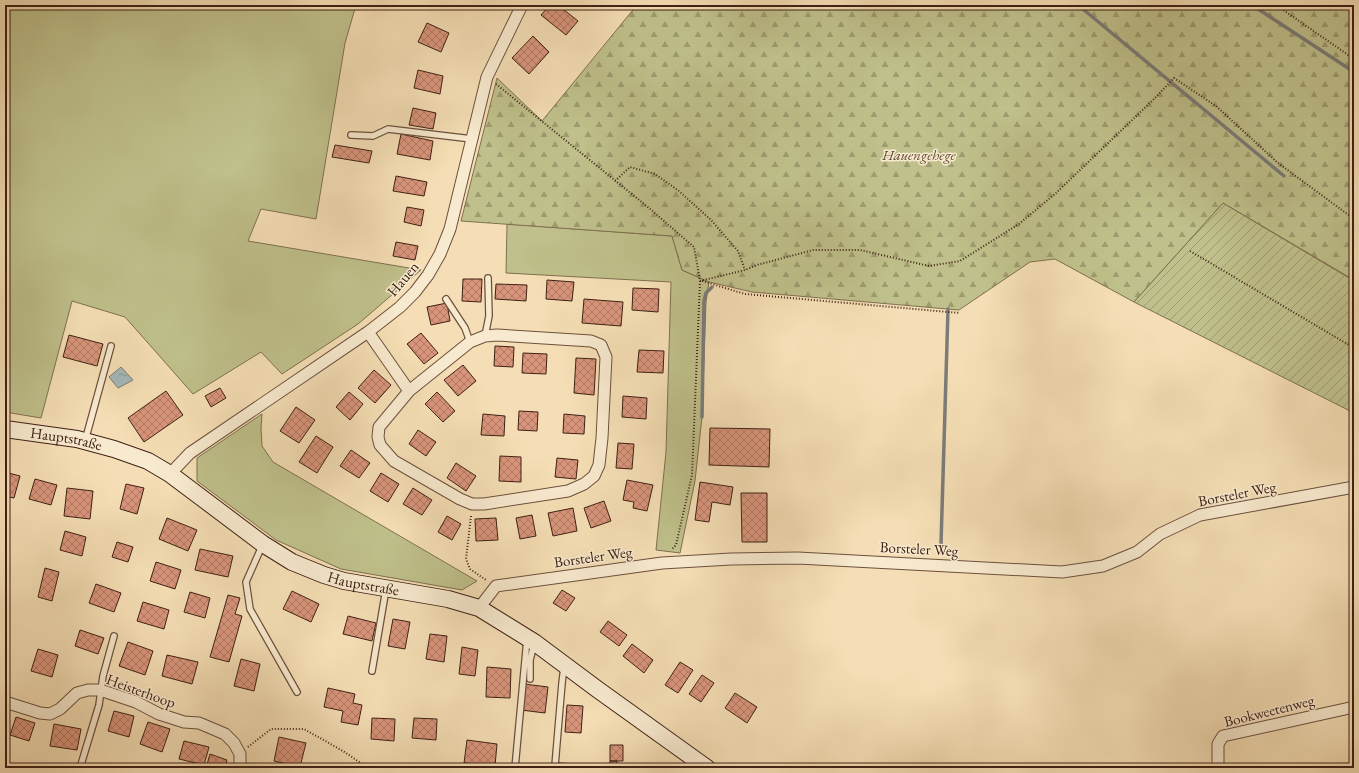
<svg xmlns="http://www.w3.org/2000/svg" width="1359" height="773" font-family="'EB Garamond',serif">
<defs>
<pattern id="forest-firs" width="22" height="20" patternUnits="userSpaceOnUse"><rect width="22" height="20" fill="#bfc08b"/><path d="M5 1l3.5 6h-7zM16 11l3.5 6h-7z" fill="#9d9c70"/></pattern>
<pattern id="garden-furrows" width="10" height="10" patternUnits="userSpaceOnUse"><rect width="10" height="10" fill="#bfc08b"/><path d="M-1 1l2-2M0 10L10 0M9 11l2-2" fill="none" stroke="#9d9c70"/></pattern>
<pattern id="water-ripples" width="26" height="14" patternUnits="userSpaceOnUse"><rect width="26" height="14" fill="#a3b9ba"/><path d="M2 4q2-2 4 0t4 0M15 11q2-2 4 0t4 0" fill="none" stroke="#869696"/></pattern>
<pattern id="building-cross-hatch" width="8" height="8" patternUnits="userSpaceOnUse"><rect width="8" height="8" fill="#d9957b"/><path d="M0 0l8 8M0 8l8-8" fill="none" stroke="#b17964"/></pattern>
</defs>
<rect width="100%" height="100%" fill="#f5deb5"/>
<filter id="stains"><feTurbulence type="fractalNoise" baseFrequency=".005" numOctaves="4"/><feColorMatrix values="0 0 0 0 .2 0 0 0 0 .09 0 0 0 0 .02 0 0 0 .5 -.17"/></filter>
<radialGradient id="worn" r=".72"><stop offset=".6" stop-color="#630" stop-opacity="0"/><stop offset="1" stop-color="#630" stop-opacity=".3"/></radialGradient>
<path fill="#bfc08b" stroke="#7f7050" d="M5,5H356L345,43L316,219L261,209L248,241L421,270L358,324L282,374L261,352L193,394L125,317L72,301L41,418L5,412Z
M507,224L672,236L682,270L709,282L706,302L702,417L695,481L680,553L656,550L666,452L671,282L506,273Z
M262,414L261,429L262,446L273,462L477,581L462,590L341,569L276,540L197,481V458Z"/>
<path fill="url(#forest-firs)" stroke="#7f7050" d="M637,5H1354V280L1223,203L1134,302L1055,259L1030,262L959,310L752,292L709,282L682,270L672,236L461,221L497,78L542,121Z"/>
<path fill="url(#garden-furrows)" stroke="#7f7050" d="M1223,203L1354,281V413L1134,302Z"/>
<path fill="url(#water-ripples)" stroke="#7b7c78" d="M121,367L133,380L118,388L109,377Z"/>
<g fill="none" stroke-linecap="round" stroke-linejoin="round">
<path stroke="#7b7c78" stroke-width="3.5" d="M1078,5L1284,176
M1252,5L1354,72
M702,417L704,301L706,293L712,287
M941,544L948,309"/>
</g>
<path fill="url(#building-cross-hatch)" stroke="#3f2015" d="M550,5H558L578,21L566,35L541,15Z
M427,23L449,33L441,52L418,42Z
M533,36L549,52L529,74L512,58Z
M418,70L443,76L440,94L414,88Z
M413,108L436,113L433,129L409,125Z
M401,134L433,141L430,160L397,154Z
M335,145L372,151L369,163L332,157Z
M396,176L427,182L424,196L393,191Z
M407,207L424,210L421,226L404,222Z
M396,242L418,246L415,260L393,256Z
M463,279H482L481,302L462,301Z
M547,280L574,282L572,301L546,299Z
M496,284L527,285L526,301L495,299Z
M633,288L659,289L658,312L632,310Z
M584,299L623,302L621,326L582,323Z
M447,303L450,321L431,325L427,307Z
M421,333L438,353L424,364L407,344Z
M69,335L103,344L97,366L63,357Z
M495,346L514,347L513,367L494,366Z
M639,350L664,351L663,373L637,372Z
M523,353L547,354L546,374L522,373Z
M576,358L596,359L594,395L574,393Z
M463,365L476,381L458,396L444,380Z
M374,370L391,385L375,403L358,388Z
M220,388L226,398L211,407L205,396Z
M166,391L183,415L144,442L128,418Z
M349,392L363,404L350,420L336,407Z
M437,392L455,411L443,422L425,404Z
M623,396L647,398L646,419L622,417Z
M296,407L315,420L299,443L280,431Z
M519,411L538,412L537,431L518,430Z
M483,414L505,416L504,436L481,435Z
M564,414L585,416L584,434L563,433Z
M710,428L770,429L769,467L709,465Z
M418,430L436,442L426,456L409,444Z
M316,436L333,447L317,473L299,462Z
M618,443L634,444L632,469L616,468Z
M351,450L370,463L359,478L340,466Z
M500,456L521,457V482L499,481Z
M557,458L578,460L576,479L555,477Z
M456,463L476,476L466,491L447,478Z
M5,472L20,476L14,498L5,496Z
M381,473L399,484L388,502L370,491Z
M35,479L57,485L51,505L29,499Z
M627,480L653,485L647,511L633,508L634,502L623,500Z
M700,482L733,487L730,505L712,502L709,522L695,520Z
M126,484L144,488L137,514L120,509Z
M67,488L93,491L90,519L64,516Z
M413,488L432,500L422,515L403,504Z
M741,493H767V542H742Z
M604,501L611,521L591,528L584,508Z
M573,508L577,531L553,536L548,513Z
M532,515L536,536L520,539L516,518Z
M447,516L461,524L452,540L438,532Z
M167,518L197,530L188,551L159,539Z
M496,518L498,540L476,541L475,519Z
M65,531L86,537L82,556L60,550Z
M117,542L133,547L128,562L112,557Z
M200,549L233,556L228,577L195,570Z
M156,562L181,570L175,589L150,581Z
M45,568L59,572L52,601L38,597Z
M96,584L121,593L114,612L89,603Z
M562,590L575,598L566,611L553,603Z
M292,591L319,604L311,622L283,609Z
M190,592L210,598L205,618L184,612Z
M228,595L240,598L235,614L242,616L229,662L210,657Z
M143,602L169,610L164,629L137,621Z
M348,616L376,623L372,641L343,634Z
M393,619L410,622L405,649L388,646Z
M608,621L627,635L619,646L600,632Z
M80,630L104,638L98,654L75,646Z
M430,634L447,636L444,662L426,659Z
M128,642L153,651L145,675L119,666Z
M632,644L653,660L644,673L623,656Z
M462,647L478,650L475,676L459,674Z
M38,649L58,655L52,677L31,671Z
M167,655L198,662L192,684L162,676Z
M241,659L260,664L254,691L234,686Z
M680,662L693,670L678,693L665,685Z
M487,667L511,669L510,698L486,697Z
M702,675L714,683L701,702L689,694Z
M524,684L548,687L545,713L521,710Z
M328,688L355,694L353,703L362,705L358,725L341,722L343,711L324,707Z
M735,693L757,707L747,723L725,708Z
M567,705L583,706L581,733L565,732Z
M114,711L134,716L129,737L108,731Z
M16,717L35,723L29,741L10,735Z
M372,718L395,719L394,741L371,739Z
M414,718L437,719L436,740L412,738Z
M148,722L170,729L162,752L140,744Z
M54,724L81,729L77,750L50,746Z
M279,737L306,743L300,767L274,761Z
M467,740L497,744L495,766L464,763Z
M184,741L209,747L204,765L179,759Z
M610,745H623V761H610Z
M210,754L227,760L225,768H206Z
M610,761H617V768H609Z"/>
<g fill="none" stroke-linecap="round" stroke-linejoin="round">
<g stroke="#6c503d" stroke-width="8">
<path id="lane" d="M351,135L373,136L388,129L472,139
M446,299L465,328L470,342
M485,336L489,316L488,278
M85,441L111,346
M262,546L246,582L250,609L297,692
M564,667L562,683L555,766L581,768
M372,671L386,589
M530,679V660L534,644
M80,768L99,705L103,676L114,636
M515,768L527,639"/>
</g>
<g stroke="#6c503d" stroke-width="13">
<path id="street" d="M368,332L409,391
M497,335L591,341L601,345L606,357L602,438L599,465L594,476L584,484L568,491L484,504H472L460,499L394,461L380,445L378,437L379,427L409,391L470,342L485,336Z
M170,474L190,453L368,332L400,307L415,292L428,275L440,254L450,229L487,77L522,5
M479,608L496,586L662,563L731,559L798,558L1062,572L1103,566L1137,552L1160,534L1200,515L1354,487
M5,702L40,713L50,714L60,709L77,693L88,690H100L136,702L159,714L184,722L199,723L225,734L234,743L240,754V768
M1218,768V744L1223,736L1354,707"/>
</g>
<g stroke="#3f2015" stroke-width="18">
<g id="secondary">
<path id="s1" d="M5,429L77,439L114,449L148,461L170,474L263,544L292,562L324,575L344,581L448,599L479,608L534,642L597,689L707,768"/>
</g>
</g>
<path stroke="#3f2015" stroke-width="2" stroke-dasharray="1 2" stroke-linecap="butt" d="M1276,5L1354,59
M496,84L649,208L694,247L700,281L692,475L676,545L671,550
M615,181L630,167L655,174L679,191L711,220L738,251L745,270
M1190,251L1354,348
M700,281L745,270L757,265L813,250H860L929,266L960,261L1019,224L1056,193L1153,100L1174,78L1216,106L1278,163L1354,219
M702,281L745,294L960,313
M471,516L466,559L470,569L486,580
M248,747L271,729H304L343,751L368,768"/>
<use href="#lane" stroke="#f8eacf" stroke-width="5.5"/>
<use href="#street" stroke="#f8eacf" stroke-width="11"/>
<use href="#secondary" stroke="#f8eacf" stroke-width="16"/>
</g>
<g text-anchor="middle" stroke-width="3" stroke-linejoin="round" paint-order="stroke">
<g font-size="15" font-style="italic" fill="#5f4832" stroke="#f8eacf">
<text x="919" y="160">Hauengehege</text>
</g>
<g font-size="15" fill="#3f2015" stroke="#f8eacf">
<text transform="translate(403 279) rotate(-50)" y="5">Hauen</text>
<text dy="5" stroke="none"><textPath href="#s1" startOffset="62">Hauptstraße</textPath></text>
<text transform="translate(1237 494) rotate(-11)" y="5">Borsteler Weg</text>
<text transform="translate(919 549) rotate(3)" y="5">Borsteler Weg</text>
<text transform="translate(593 557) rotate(-8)" y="5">Borsteler Weg</text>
<text dy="5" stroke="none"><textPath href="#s1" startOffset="398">Hauptstraße</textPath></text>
<text transform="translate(141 691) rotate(20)" y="5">Heisterhoop</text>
<text transform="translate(1269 711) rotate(-14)" y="5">Bookweetenweg</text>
</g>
</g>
<rect width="1359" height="773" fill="none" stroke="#f5deb5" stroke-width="20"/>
<rect x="6" y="6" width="1347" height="761" fill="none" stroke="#3f2015" stroke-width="2"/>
<rect x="10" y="10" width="1339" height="753" fill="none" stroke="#3f2015"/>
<rect width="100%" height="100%" filter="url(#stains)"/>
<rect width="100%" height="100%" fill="url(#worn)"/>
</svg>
